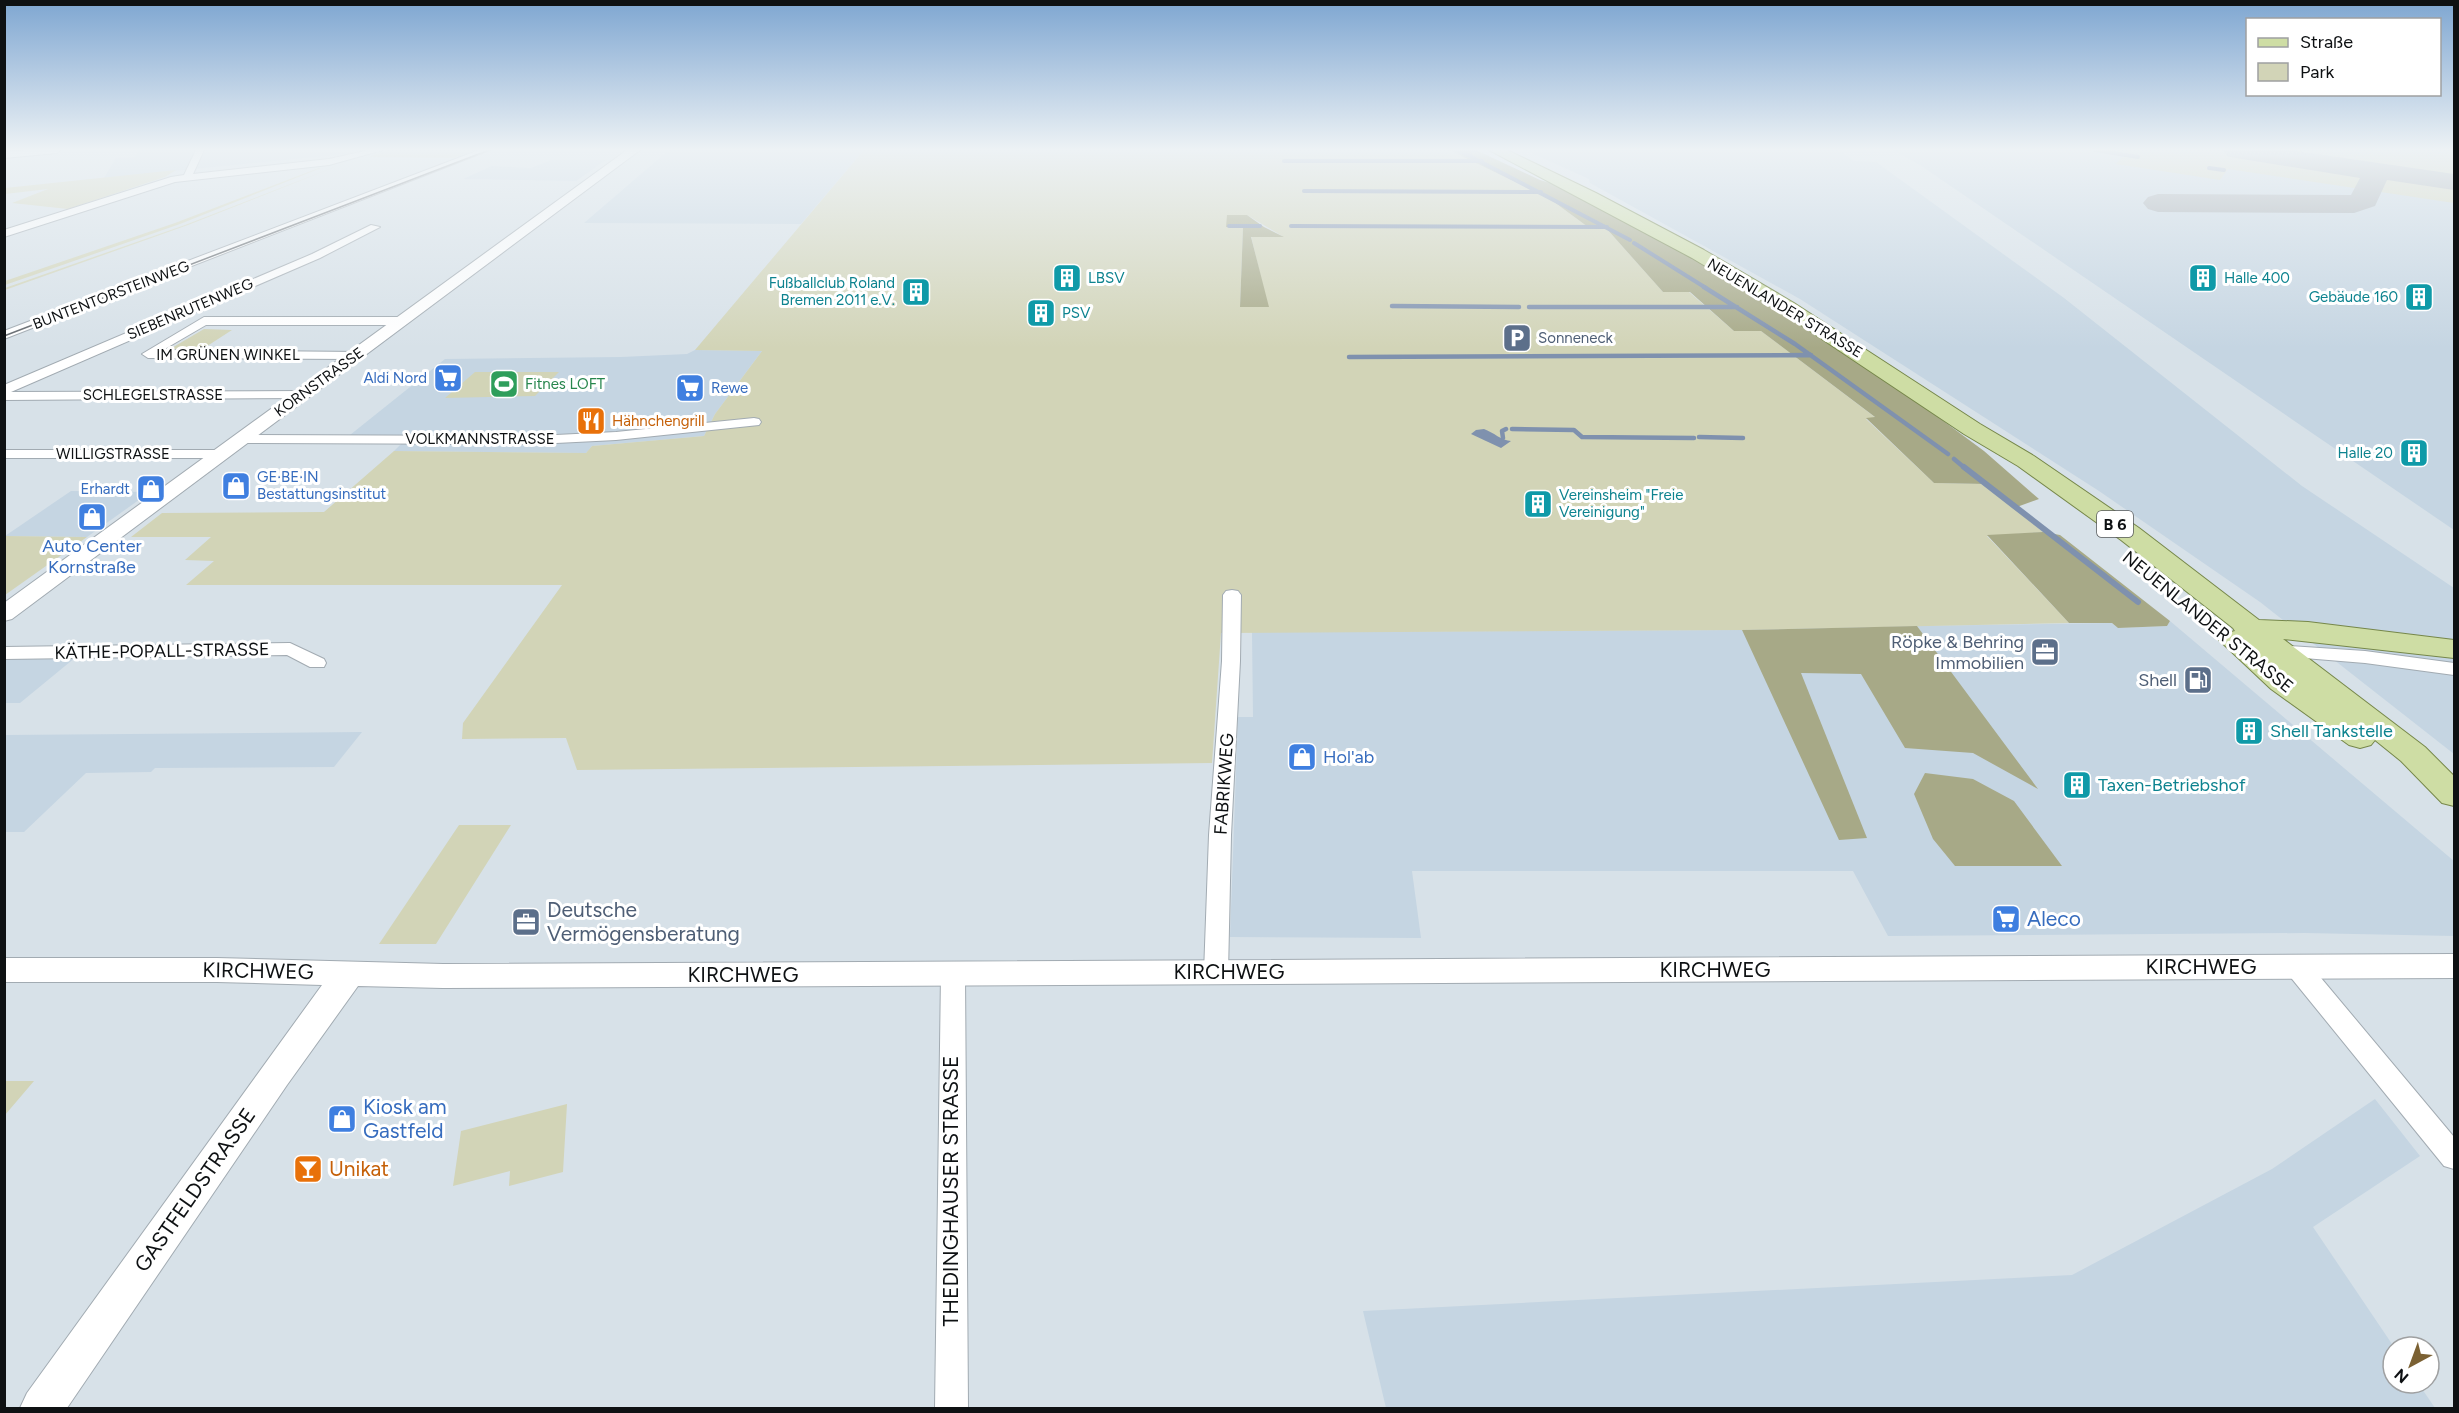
<svg xmlns="http://www.w3.org/2000/svg" width="2459" height="1413" font-family="Figtree,sans-serif">
<rect width="100%" height="100%" fill="#d7e1e8"/>
<path fill="#c5d5e2" d="M139,150H365L355,153L104,178L116,158L135,157Z
M669,150H864L801,224L584,223Z
M1525,150H1838L1854,161L1876,162L2064,298L2302,486L2454,588V754L2260,602L2099,491L1800,299L1590,183L1589,179Z
M1893,150H2454V530L1920,165Z
M552,160H606L576,181L463,179L492,166L531,168Z
M695,350L762,351L715,414L704,436L592,446L586,453L394,451L401,444L340,443L445,359L621,357L687,354Z
M71,491L150,492L87,537L5,536Z
M2170,621L2454,861V936L2305,933L1888,936L1853,871H1412L1421,938L1230,937L1238,717H1253L1252,632L1742,630L1759,662L1944,664L1917,626L2112,623L2118,628L2167,626Z
M76,657L20,703H5L4,658Z
M362,732L334,767L155,768L151,772L86,773L24,832H5V735Z
M2375,1099L2420,1156L2313,1227L2394,1347L2393,1383H2418L2435,1408H1386L1363,1311L2072,1275L2272,1169Z"/>
<path fill="#d2d4b7" fill-rule="evenodd" d="M387,150H474L454,158L369,157Z
M864,150H1449L1550,199L1588,227L1606,228L1663,292H1689L1734,331H1761L1876,418L1866,419L1934,483L1986,484L2043,532L1987,536L2069,623L1742,630L1221,633L1212,763L577,770L566,738L462,739L463,723L562,585H186L214,561L185,560L211,537H131L162,513L324,512L394,451L586,453L592,446L704,436L715,414L762,351L695,350ZM1247,215L1282,236H1251L1268,307L1240,306L1243,228Z
M2103,150H2454V203L2228,169L2220,180L2116,164L2126,153Z
M350,161L188,225L5,290V288L185,225Z
M319,168H321L180,224L5,285V281L175,223Z
M176,170L165,177L68,209L12,203L48,189L5,194V188Z
M204,329L232,330L201,350L170,349Z
M475,372H559L535,396L445,398Z
M5,536L87,537L5,595Z
M459,825H511L436,944H379Z
M5,1081H34L5,1115L4,1081Z
M567,1104L563,1172L509,1186L510,1171L453,1186L461,1131Z"/>
<path fill="#a7a987" d="M1449,150H1476L1540,180L1560,186L1630,222L1731,280L1862,363L1942,420L1984,451L2039,499L2014,508L1986,484L1934,483L1866,418L1875,417L1761,331H1734L1690,292H1663L1606,228L1588,227L1550,199Z
M1227,215H1247L1264,227L1284,237H1251L1269,307H1240L1243,228L1226,227Z
M2043,532L2060,535L2170,621L2167,626L2118,628L2112,623H2069L1987,535Z
M1917,626L2038,789L1973,753L1905,748L1861,674L1801,673L1867,838L1839,840L1742,630Z
M1925,773L1973,779L2014,801L2062,866H1955L1933,839L1914,794Z"/>
<path fill="#7f91ae" d="M1484,429C1493,432 1502,441 1511,441L1501,448L1471,434L1476,430Z"/>
<g fill="none" stroke-linecap="round" stroke-linejoin="round">
<path stroke="#7f91ae" stroke-width="4" d="M1458,150L1630,240
M2095,150L2138,157
M1284,161H1482
M2209,168L2224,170
M1304,191L1541,192
M1229,226H1260
M1291,226L1607,227
M1634,243L1706,288"/>
<path stroke="#7f91ae" stroke-width="4.5" d="M1704,287L1795,344L1948,454
M1392,306L1519,307
M1529,307H1737
M1349,357L1811,355
M1512,429L1574,430L1582,437L1694,438
M1699,437L1743,438
M1503,438L1502,431L1506,429
M1954,459L1966,469"/>
<path stroke="#7f91ae" stroke-width="6" d="M1964,467L2138,602"/>
<path fill="#9da4aa" fill-rule="evenodd" d="M2223,150H2289L2454,174V190L2387,180L2375,206L2354,213L2158,212L2148,209L2143,203L2148,197L2158,194L2351,195L2360,178L2236,158L2227,156Z"/>
<g stroke="#a2abb2" stroke-width="2">
<path id="minor" d="M31,150H61L57,153L4,158V152Z
M196,150H204L193,174L329,159L369,150H383L329,165L175,182L4,237V230L171,177L184,175Z
M479,150H490L4,339V331Z
M371,225L380,227L320,258L11,392L302,391L309,395L307,398L4,400V385L312,254Z
M204,317H401L407,321L401,325H206L163,350L359,352L361,355L359,358L355,359L148,358L142,354Z
M754,418L759,419L761,422L759,425L616,440L536,444L241,443L234,439L241,435L536,436L616,432Z
M4,450H221L228,454L221,458H4Z
M1232,590L1238,591L1241,595L1240,661L1231,835L1228,973L1225,980L1216,982L1207,980L1204,973L1209,835L1222,661L1223,595L1226,591Z
M290,643L324,659L326,663L324,667H310L287,655L4,659V647Z
M2274,645L2365,651L2454,663V675L2365,663L2267,655L2265,651L2267,647Z
M2297,958L2306,960L2454,1137V1169L2444,1166L2288,974L2285,967L2288,960Z
M953,965L962,967L965,974L968,1408H935L941,974L944,967Z"/>
</g>
<g stroke="#a2abb2" stroke-width="2">
<path id="tertiary" d="M627,150H640L12,619L4,621V603Z
M2454,954V978L443,988L358,986L287,1085L67,1408H20L27,1393L322,985L217,982H4V958H217L443,964Z"/>
</g>
<g stroke="#76874a" stroke-width="2">
<path id="primary" d="M1489,150H1507L1596,193L1704,250L1794,303L1980,424L2034,456L2139,528L2259,620L2308,622L2454,640V658L2283,639L2425,747L2454,776V806L2442,803L2401,761L2375,740L2371,745L2360,748L2349,745L2271,689L2219,640L2224,634L2235,631L2233,628L2121,540L2018,466L1964,434L1780,311L1692,258Z"/>
</g>
<use href="#minor" fill="#fff" fill-rule="evenodd"/>
<use href="#tertiary" fill="#fff" fill-rule="evenodd"/>
<use href="#primary" fill="#cedda4" fill-rule="evenodd"/>
<path stroke="#63686d" stroke-width="1.5" d="M4,336L489,150"/>
</g>
<linearGradient id="sky" x2="0" y2="1"><stop stop-color="#7ea6d1"/><stop offset="0.43" stop-color="#edf2f5"/><stop offset="1" stop-color="#edf2f5" stop-opacity="0"/></linearGradient>
<rect width="2459" height="348" fill="url(#sky)"/>
<defs>
<g id="building-square" transform="scale(1.5)"><rect x="-9" y="-9" width="18" height="18" rx="4" fill="#0f9aa8" stroke="#fff"/><path d="M-4-6H4V6H1V3H-1V6H-4ZM-2.5-4.3h1.7v1.8h-1.7ZM.8-4.3h1.7v1.8H.8ZM-2.5-1h1.7V.8h-1.7ZM.8-1h1.7V.8H.8Z" fill="#fff"/></g>
<g id="parking-square" transform="scale(1.5)"><rect x="-9" y="-9" width="18" height="18" rx="4" fill="#5c6f8a" stroke="#fff"/><path d="M-3.5-5.5H1a3.5 3.5 0 0 1 0 7H-1V5.5H-3.5ZM-1-3.4V-.6H.8a1.4 1.4 0 0 0 0-2.8Z" fill="#fff"/></g>
<g id="supermarket-square" transform="scale(1.5)"><rect x="-9" y="-9" width="18" height="18" rx="4" fill="#3f7fe0" stroke="#fff"/><path d="M-6-5.5h2.5l.6 2H6L4.5 2H-2.5L-4.4-4H-6ZM-1.5 3.2a1.3 1.3 0 1 0 .1 0ZM3 3.2a1.3 1.3 0 1 0 .1 0Z" fill="#fff"/></g>
<g id="stadium-square" transform="scale(1.5)"><rect x="-9" y="-9" width="18" height="18" rx="4" fill="#2e9e5b" stroke="#fff"/><path d="M0-5a6.5 5 0 1 0 0 10a6.5 5 0 1 0 0-10ZM-3.5-1.8h7v3.6h-7Z" fill="#fff"/></g>
<g id="restaurant-square" transform="scale(1.5)"><rect x="-9" y="-9" width="18" height="18" rx="4" fill="#e8710a" stroke="#fff"/><path d="M-5-6h1v4h1v-4h1v4h1v-4h1v5L-1.5 .5V6h-2V.5L-5-1ZM5-6V6H3V1.5H1.5Q1.5-4 5-6Z" fill="#fff"/></g>
<g id="shop-square" transform="scale(1.5)"><rect x="-9" y="-9" width="18" height="18" rx="4" fill="#3f7fe0" stroke="#fff"/><path d="M-5-2.5h2.3a2.7 3.5 0 0 1 5.4 0H5L5.5 6h-11ZM-1.5-2.5h3a1.5 2.3 0 0 0-3 0Z" fill="#fff"/></g>
<g id="office-square" transform="scale(1.5)"><rect x="-9" y="-9" width="18" height="18" rx="4" fill="#5c6f8a" stroke="#fff"/><path d="M-6-3h4V-5.5h4V-3h4V5H-6ZM-1-4.5V-3h2v-1.5ZM-6 0V1H6V0Z" fill="#fff"/></g>
<g id="fuel-square" transform="scale(1.5)"><rect x="-9" y="-9" width="18" height="18" rx="4" fill="#5c6f8a" stroke="#fff"/><path d="M-5.5-6h7V0h2V4h1.3V-2.5L3-4.5l.8-.8L6-3V5H2.5V1h-1V6h-7ZM-4.2-4.7v3.2H.2V-4.7Z" fill="#fff"/></g>
<g id="bar-square" transform="scale(1.5)"><rect x="-9" y="-9" width="18" height="18" rx="4" fill="#e8710a" stroke="#fff"/><path d="M-6-5H6L.8 .8V4.5H3.5V6h-7V4.5H-.8V.8Z" fill="#fff"/></g>
</defs>
<g fill-rule="evenodd">
<use href="#building-square" x="1067" y="278"/>
<use href="#building-square" x="2203" y="278"/>
<use href="#building-square" x="916" y="292"/>
<use href="#building-square" x="2419" y="297"/>
<use href="#building-square" x="1041" y="313"/>
<use href="#parking-square" x="1517" y="338"/>
<use href="#supermarket-square" x="448" y="378"/>
<use href="#stadium-square" x="504" y="384"/>
<use href="#supermarket-square" x="690" y="388"/>
<use href="#restaurant-square" x="591" y="421"/>
<use href="#building-square" x="2414" y="453"/>
<use href="#shop-square" x="236" y="486"/>
<use href="#shop-square" x="151" y="489"/>
<use href="#building-square" x="1538" y="504"/>
<use href="#shop-square" x="92" y="517"/>
<use href="#office-square" x="2045" y="652"/>
<use href="#fuel-square" x="2198" y="680"/>
<use href="#building-square" x="2249" y="731"/>
<use href="#shop-square" x="1302" y="757"/>
<use href="#building-square" x="2077" y="785"/>
<use href="#supermarket-square" x="2006" y="919"/>
<use href="#office-square" x="526" y="922"/>
<use href="#shop-square" x="342" y="1119"/>
<use href="#bar-square" x="308" y="1169"/>
</g>
<g text-anchor="middle" stroke-width="6" stroke-linejoin="round" paint-order="stroke">
<g font-size="15" fill="#0d838f" stroke="#fff" text-anchor="start">
<text x="1088" y="283">LBSV</text>
<text x="2224" y="283">Halle 400</text>
<text x="895" y="288" text-anchor="end">Fußballclub Roland<tspan x="895" dy="17">Bremen 2011 e.V.</tspan></text>
<text x="2398" y="302" text-anchor="end">Gebäude 160</text>
<text x="1062" y="318">PSV</text>
<text x="2393" y="458" text-anchor="end">Halle 20</text>
<text x="1559" y="500">Vereinsheim "Freie<tspan x="1559" dy="17">Vereinigung"</tspan></text>
</g>
<g font-size="15" fill="#0e1113" stroke="#fff">
<text transform="translate(111 295) rotate(-21)" y="5">BUNTENTORSTEINWEG</text>
<text transform="translate(1785 308) rotate(31)" y="5">NEUENLANDER STRASSE</text>
<text transform="translate(190 309) rotate(-23)" y="5">SIEBENRUTENWEG</text>
<text x="228" y="360">IM GRÜNEN WINKEL</text>
<text transform="translate(319 382) rotate(-36)" y="5">KORNSTRASSE</text>
<text x="153" y="400">SCHLEGELSTRASSE</text>
<text x="480" y="444">VOLKMANNSTRASSE</text>
<text x="113" y="459">WILLIGSTRASSE</text>
</g>
<g font-size="15" fill="#4e5e75" stroke="#fff" text-anchor="start">
<text x="1538" y="343">Sonneneck</text>
</g>
<g font-size="15" fill="#366cbe" stroke="#fff" text-anchor="end">
<text x="427" y="383">Aldi Nord</text>
<text x="711" y="393" text-anchor="start">Rewe</text>
<text x="257" y="482" text-anchor="start">GE·BE·IN<tspan x="257" dy="17">Bestattungsinstitut</tspan></text>
<text x="130" y="494">Erhardt</text>
</g>
<g font-size="15" fill="#27864d" stroke="#fff" text-anchor="start">
<text x="525" y="389">Fitnes LOFT</text>
</g>
<g font-size="15" fill="#c56008" stroke="#fff" text-anchor="start">
<text x="612" y="426">Hähnchengrill</text>
</g>
<rect fill="#fff" stroke="#56585a" stroke-width="1.5" x="2097" y="511" width="36" height="26" rx="4.5"/>
<g font-size="16" font-weight="bold" fill="#0e1113">
<text x="2115" y="530">B 6</text>
</g>
<g font-size="18" fill="#366cbe" stroke="#fff">
<text x="92" y="552">Auto Center<tspan x="92" dy="21">Kornstraße</tspan></text>
<text x="1323" y="763" text-anchor="start">Hol'ab</text>
</g>
<g font-size="18" fill="#0e1113" stroke="#fff">
<text transform="translate(2208 622) rotate(39)" y="6">NEUENLANDER STRASSE</text>
<text transform="translate(162 651) rotate(-1)" y="6">KÄTHE-POPALL-STRASSE</text>
<text transform="translate(1224 784) rotate(-86)" y="6">FABRIKWEG</text>
</g>
<g font-size="18" fill="#4e5e75" stroke="#fff" text-anchor="end">
<text x="2024" y="648">Röpke &amp; Behring<tspan x="2024" dy="21">Immobilien</tspan></text>
<text x="2177" y="686">Shell</text>
</g>
<g font-size="18" fill="#0d838f" stroke="#fff" text-anchor="start">
<text x="2270" y="737">Shell Tankstelle</text>
<text x="2098" y="791">Taxen-Betriebshof</text>
</g>
<g font-size="21" fill="#4e5e75" stroke="#fff" text-anchor="start">
<text x="547" y="917">Deutsche<tspan x="547" dy="24">Vermögensberatung</tspan></text>
</g>
<g font-size="21" fill="#366cbe" stroke="#fff" text-anchor="start">
<text x="2027" y="926">Aleco</text>
<text x="363" y="1114">Kiosk am<tspan x="363" dy="24">Gastfeld</tspan></text>
</g>
<g font-size="21" fill="#0e1113" stroke="#fff">
<text x="2201" y="974">KIRCHWEG</text>
<text x="1715" y="977">KIRCHWEG</text>
<text transform="translate(258 971) rotate(1)" y="7">KIRCHWEG</text>
<text x="1229" y="979">KIRCHWEG</text>
<text x="743" y="982">KIRCHWEG</text>
<text transform="translate(195 1190) rotate(-55)" y="7">GASTFELDSTRASSE</text>
<text transform="translate(951 1191) rotate(-90)" y="7">THEDINGHAUSER STRASSE</text>
</g>
<g font-size="21" fill="#c56008" stroke="#fff" text-anchor="start">
<text x="329" y="1176">Unikat</text>
</g>
</g>
<rect width="2459" height="1413" fill="none" stroke="#0e1113" stroke-width="12"/>
<rect x="2246" y="18" width="195" height="78" fill="#ffffff" stroke="#9fa0a1" stroke-width="1.5"/>
<rect x="2258" y="38" width="30" height="9" fill="#cedda4" stroke="#9fa0a1" stroke-width="1.5"/>
<text x="2300" y="48" font-size="18" fill="#0e1113">Straße</text>
<rect x="2258" y="63" width="30" height="18" fill="#d2d4b7" stroke="#9fa0a1" stroke-width="1.5"/>
<text x="2300" y="78" font-size="18" fill="#0e1113">Park</text>
<g transform="translate(2411 1365) rotate(221)"><circle r="28" fill="#ffffff" stroke="#9fa0a1" stroke-width="1.5"/>
<path d="M0-4.5L10 22L0 15L-10 22Z" fill="#7b6133"/>
<text y="-9" font-size="16" font-weight="bold" text-anchor="middle" fill="#0e1113">N</text>
</g>
</svg>
